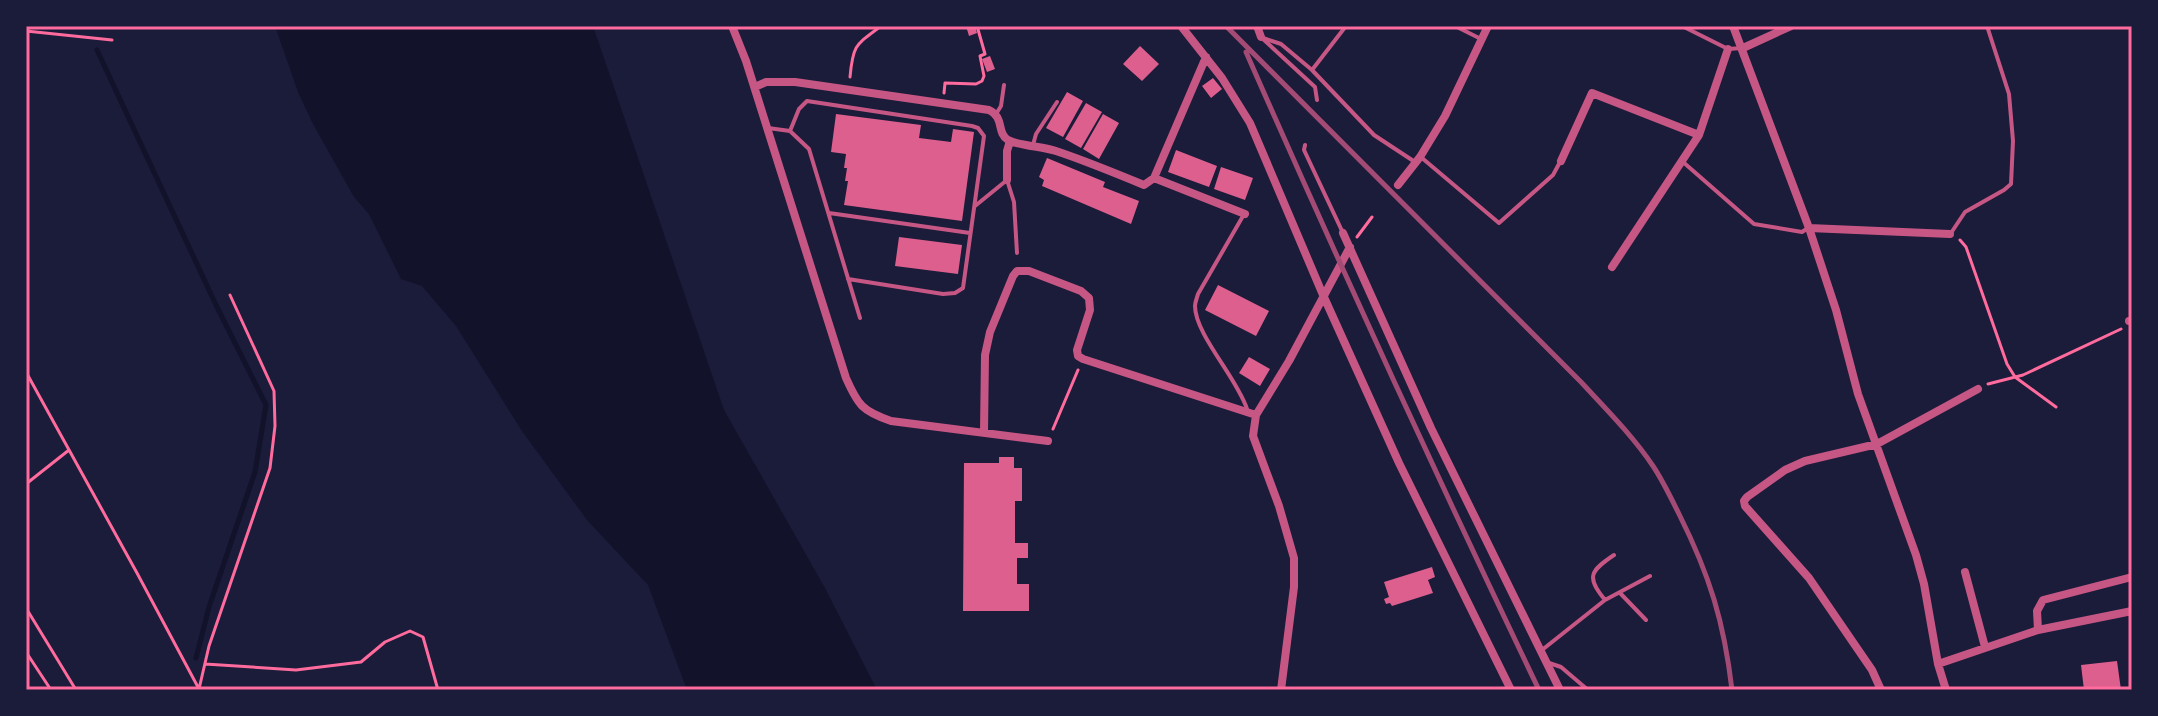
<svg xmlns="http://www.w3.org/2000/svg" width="2158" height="716" font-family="Figtree,sans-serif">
<rect width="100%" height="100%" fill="#1b1b3a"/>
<path fill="#12122b" d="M275,26H593L724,410L825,588L877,690H687L648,585L587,520L522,431L456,326L422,286L401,279L369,214L354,197L313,124L298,92Z"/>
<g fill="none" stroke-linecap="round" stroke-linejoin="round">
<path stroke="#12122b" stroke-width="5" d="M97,50L216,305L266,405L255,472L209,607L196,658"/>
</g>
<path fill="#dd5f8e" d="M966,26H975L977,33L969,36Z
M1140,46L1159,64L1142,81L1123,64Z
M990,56L995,69L987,72L982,59Z
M1213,78L1222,89L1211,98L1202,86Z
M1067,92L1083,101L1063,137L1046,128Z
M1086,103L1102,112L1081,148L1065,139Z
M836,114L921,125L919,138L951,142L953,129L974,132L962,221L844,205L848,181H845L847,168H844L846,154L831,152Z
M1103,114L1119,123L1099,159L1083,149Z
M1176,150L1217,166L1209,187L1168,172Z
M1047,158L1105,182L1103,187L1139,201L1131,224L1042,186L1044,180L1039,177Z
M1221,167L1253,178L1245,200L1214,189Z
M899,237L962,245L958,274L895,266Z
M1218,285L1269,311L1256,336L1205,310Z
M1249,357L1270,369L1260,386L1239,373Z
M999,457H1014V468H1022V501H1015V543H1028V558H1017V584H1029V611H963L964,463H999Z
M1432,567L1435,577L1428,580L1433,593L1392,606L1390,603L1386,604L1384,599L1389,597L1384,582Z
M2117,661L2121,690H2084L2081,665Z"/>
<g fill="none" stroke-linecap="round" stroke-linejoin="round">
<path stroke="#ff6b9d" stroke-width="3" d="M26,31L112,40
M850,77C853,44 856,45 881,26
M944,93L945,83L976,84L982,81L984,76L980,56L985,54L977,26
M1357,237L1372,217
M1960,240L1966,247L2007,364L2015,377L2056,407
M26,372L137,573L199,689
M1988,384L2023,375L2121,329
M1053,429L1078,370
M26,484L69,450
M26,608L76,690
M26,652L51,690
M205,664L296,670L361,662L385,642L410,631L423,637L438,690
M199,689L209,646L270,468L275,426L274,391L230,295"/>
<path stroke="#c65784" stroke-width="4" d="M1455,26L1481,39
M1682,26L1728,49L1742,48
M1263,38L1281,44L1312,70L1374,135L1415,162
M1263,39L1315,87L1317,100
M1312,70L1346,26
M996,114L1001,106L1004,85
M768,128L790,131L809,149L860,318
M790,131L799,109L807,101L972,126L978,128L984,136L963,288L955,293L943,294L848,279
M1033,145L1036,134L1057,102
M1305,145L1304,150L1343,233
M1422,158L1499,223L1553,175L1560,162
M1683,162L1754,224L1802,232L1808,228
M975,206L1007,180L1014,202L1017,253
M829,213L970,233
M1243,216L1198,294C1197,298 1195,302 1195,306C1195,334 1237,378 1247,409
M1951,233L1965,212L2004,190L2011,184L2013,141L2009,94L1987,26
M1620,593L1646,620
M1605,600C1586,577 1590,571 1614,555
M1542,650L1605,600L1650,576
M1549,663L1561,667L1588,690"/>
<path stroke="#c65784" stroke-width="8" d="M732,26L746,61L846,378C858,405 862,411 891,421L1048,441
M1181,26L1222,78L1250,123L1323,295L1399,463L1511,690
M1257,26L1261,37
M1733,26L1809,228L1836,310L1858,394L1916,555L1924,584L1938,664L1946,690
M1743,48L1791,26
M755,87L766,82H795L989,110C1005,118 996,132 1008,140C1016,145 1045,147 1056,151C1086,161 1115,173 1144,185L1154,178L1206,57
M1561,161L1592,93L1699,135
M1154,178L1245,214
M1007,180V151L1010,141
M1398,185L1420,157L1445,116L1488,26
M1809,228L1950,234
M1343,233L1431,428L1560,690
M1612,267L1699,135L1728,49
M2129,321H2132
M984,432L985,355L990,332L1013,276L1017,271H1029L1081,291L1089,298L1090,310L1077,350L1078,356L1083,359L1256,415
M1965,572L1985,647
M2038,630L2132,611
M1938,664L2038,630L2037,611L2043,600L2132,577
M1281,690L1294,587V558L1279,506L1253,436L1256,415L1289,361L1350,247
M1881,690L1872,670L1809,578L1745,506L1744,501L1747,497L1785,470L1805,461L1877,444L1978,389"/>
<path stroke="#a44b75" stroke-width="5" d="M1226,26L1581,382C1606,409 1632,435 1653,466C1663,481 1671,498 1679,514C1710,576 1724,622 1732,690
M1246,52C1340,266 1438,479 1539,690"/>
</g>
<rect width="2158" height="716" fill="none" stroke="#1b1b3a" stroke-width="56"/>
<rect x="28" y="28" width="2102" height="660" fill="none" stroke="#ff6b9d" stroke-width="3"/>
</svg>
